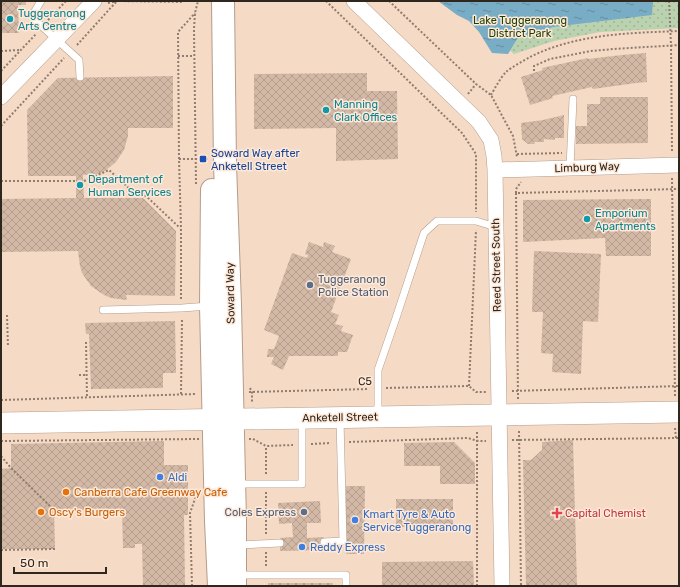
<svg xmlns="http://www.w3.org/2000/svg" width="680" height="587" font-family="Rubik,sans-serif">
<defs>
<pattern id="park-dots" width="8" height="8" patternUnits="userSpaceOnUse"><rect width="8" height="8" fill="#bad2af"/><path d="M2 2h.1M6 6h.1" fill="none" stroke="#a0b496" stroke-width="1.8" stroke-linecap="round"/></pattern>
<pattern id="water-ripples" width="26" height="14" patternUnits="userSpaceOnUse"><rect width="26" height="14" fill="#79adc5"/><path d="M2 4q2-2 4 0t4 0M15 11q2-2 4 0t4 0" fill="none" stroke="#648d9f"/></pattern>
<pattern id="building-cross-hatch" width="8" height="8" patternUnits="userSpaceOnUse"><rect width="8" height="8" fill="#d3b9a5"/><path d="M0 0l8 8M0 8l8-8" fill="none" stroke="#b59f8e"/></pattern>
</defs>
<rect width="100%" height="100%" fill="#f5dac6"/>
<path fill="url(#park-dots)" d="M456,1H679V28L600,32L554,41L514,54Z"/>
<path fill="url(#water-ripples)" d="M438,1H653L652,15L553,27L517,39L508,54L492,53L479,32L469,21L457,15Z"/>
<path fill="url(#building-cross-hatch)" d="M1,1H26V5H18L19,33H1Z
M646,53L647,82L636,83L593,89L592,87L552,96L553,98L530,105L521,77L543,70L542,68L588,58V59L622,55Z
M367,73V91H397L398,159L336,161V128L254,129V74Z
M173,76V128H128V136L124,150L116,162L105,171L98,174L83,175L84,198H143L176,231L175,296L129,295H126L127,300L111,298L104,295L91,286L82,273L80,266L78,251L1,252V199L76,198V176H28L27,110L58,78Z
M600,97H648V143L576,144V126H587V104H600Z
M564,115V138H555V140L544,139V142H534L535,144H528L522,139L521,123L543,120Z
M651,199V256H606L605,238L523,242V200Z
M309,242L323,247L324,242L335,246L332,252L351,259L331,312L339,315L335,324L343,326L341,331L353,335L347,352H338V356H289L283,370L271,364L274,357H267L268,349H274L279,336L264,330L292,253L307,258L308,255L305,254Z
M534,251L601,254L598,322L583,321L581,374L552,372L553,354L541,353L543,312H532Z
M175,321L176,373H163V388L91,389L89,334H86L85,323Z
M573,440L577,586H526L523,460H531L542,450V442Z
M164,441V465H188V515H184L185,586H143L142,544H135V548H123L122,509L54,510L55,549H1V469L11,468V444Z
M454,442L475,463V484H440V466H404V443Z
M346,486H365L364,554H346Z
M396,499H453V527H396Z
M320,501L321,523H307V538L324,537V550L280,551V538L293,537L292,523L279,524L278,503Z
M473,561L474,586H382V562Z
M268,583H333V586H268Z"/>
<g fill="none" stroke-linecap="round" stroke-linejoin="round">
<g stroke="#b59c89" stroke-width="8">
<path id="lane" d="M41,1L35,11L36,21L79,60L80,77
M570,168L573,99
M103,310L182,308L209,306
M378,414V370L396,318L424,233L437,221H476L496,227
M236,484H302V420
M324,542L343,541L340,419
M238,545L280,543
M237,575H346V586"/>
</g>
<g stroke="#b59c89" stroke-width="16">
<path id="street" d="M354,1L479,122L491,140L494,156L495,170L502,586
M1,97L94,1
M495,170L679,165"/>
</g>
<g stroke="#b59c89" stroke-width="22">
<path id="secondary" d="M1,423L679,412"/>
</g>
<g stroke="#b59c89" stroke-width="24">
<path id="primary" d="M223,1L225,164L230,305L235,521V586
M212,190L211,306L216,521L219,586"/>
</g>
<path stroke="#8e7c6e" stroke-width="2" stroke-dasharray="2 2" stroke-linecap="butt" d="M326,1L462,133L476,154V212
M389,1L476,84L491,95L513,136L517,157
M669,1L671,45L672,152
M108,3L117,1L183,2L184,1
M48,20L66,1
M77,45L116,2
M1,51L20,50
M178,56H194
M1,71L36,34
M534,71V66L550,59L591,51L614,49L679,45
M468,94L476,84
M491,95C495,88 501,77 506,72C512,67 523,61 530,57C576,34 628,33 679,31
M1,126L64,58
M517,154L562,153
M179,159L178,32L195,13
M672,178L675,396
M1,181H76
M84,181L91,178L109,170L133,192L146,196L180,228
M196,184L194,29L195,13L198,1
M516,193V189L521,182
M181,299V228L179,159H208
M7,315L8,347
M86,342L87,397
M79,375H86
M469,386L476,230
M250,388L252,392V403
M386,388L469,386L476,392H486
M512,391L679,386
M249,392L368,389
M181,394L182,318
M518,399L516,193L679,189
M1,400L196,394
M675,428L676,438
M519,431L521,586
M249,439H253L266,446L293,445
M512,440L679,438
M1,441L199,439
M349,442L468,438L478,441H486
M311,444L331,443
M1,456L11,468L54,510
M266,474V446
M266,534V492
M1,550L55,549
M266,566V552
M192,586L190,513L197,493
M477,586V431"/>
<use href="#lane" stroke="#fff" stroke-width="7"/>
<use href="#street" stroke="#fff" stroke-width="15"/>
<use href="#secondary" stroke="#fff" stroke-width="21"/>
<use href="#primary" stroke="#fff" stroke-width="22"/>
</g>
<g fill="#0f9aa8" stroke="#fee9d9" stroke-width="1.5">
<circle cx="10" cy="19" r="4"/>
<circle cx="326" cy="110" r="4"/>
<circle cx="80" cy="185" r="4"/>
<circle cx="587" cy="219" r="4"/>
</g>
<rect fill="#1a4fb4" stroke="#fee9d9" stroke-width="1.5" x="199" y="155" width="8" height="8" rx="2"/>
<g fill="#5c6f8a" stroke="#fee9d9" stroke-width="1.5">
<circle cx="310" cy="285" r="4"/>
<circle cx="304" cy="512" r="4"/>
</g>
<g fill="#3f7fe0" stroke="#fee9d9" stroke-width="1.5">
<circle cx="160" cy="477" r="4"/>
<circle cx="355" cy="520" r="4"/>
<circle cx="302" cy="547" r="4"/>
</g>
<g fill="#e8710a" stroke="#fee9d9" stroke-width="1.5">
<circle cx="66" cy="492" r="4"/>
<circle cx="41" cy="512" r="4"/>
</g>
<path fill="#e0444e" stroke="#fee9d9" stroke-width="1.5" d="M555 507h4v4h4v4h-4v4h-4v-4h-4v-4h4z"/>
<g text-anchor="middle" stroke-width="3" stroke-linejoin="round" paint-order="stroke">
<g font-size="11" fill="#0d838f" stroke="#fee9d9" text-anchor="start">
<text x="18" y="17">Tuggeranong<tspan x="18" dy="13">Arts Centre</tspan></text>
<text x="334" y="108">Manning<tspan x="334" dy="13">Clark Offices</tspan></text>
<text x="88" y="183">Department of<tspan x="88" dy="13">Human Services</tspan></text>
<text x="595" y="217">Emporium<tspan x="595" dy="13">Apartments</tspan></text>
</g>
<g font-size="11" fill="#1b3e01" stroke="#fee9d9">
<text x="520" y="24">Lake Tuggeranong<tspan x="520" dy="13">District Park</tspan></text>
</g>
<g font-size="11" fill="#164399" stroke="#fee9d9" text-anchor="start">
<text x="211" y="157">Soward Way after<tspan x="211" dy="13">Anketell Street</tspan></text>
</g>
<g font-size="11" fill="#2f261e" stroke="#fee9d9">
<text transform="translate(587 167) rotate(-2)" y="4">Limburg Way</text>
<text transform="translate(496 265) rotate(-91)" y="4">Reed Street South</text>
<text transform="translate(230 293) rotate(-91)" y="4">Soward Way</text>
<text transform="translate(365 381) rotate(-2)" y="4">C5</text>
<text transform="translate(340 417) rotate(-1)" y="4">Anketell Street</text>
</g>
<g font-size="11" fill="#4e5e75" stroke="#fee9d9" text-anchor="start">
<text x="318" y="283">Tuggeranong<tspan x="318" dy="13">Police Station</tspan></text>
<text x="296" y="516" text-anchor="end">Coles Express</text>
</g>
<g font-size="11" fill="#366cbe" stroke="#fee9d9" text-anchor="start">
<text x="168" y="481">Aldi</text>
<text x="363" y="518">Kmart Tyre &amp; Auto<tspan x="363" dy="13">Service Tuggeranong</tspan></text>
<text x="310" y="551">Reddy Express</text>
</g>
<g font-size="11" fill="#c56008" stroke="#fee9d9" text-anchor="start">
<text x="74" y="496">Canberra Cafe Greenway Cafe</text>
<text x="49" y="516">Oscy's Burgers</text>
</g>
<g font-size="11" fill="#be3a42" stroke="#fee9d9" text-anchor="start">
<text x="565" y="517">Capital Chemist</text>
</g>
</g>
<rect width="680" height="587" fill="none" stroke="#2f261e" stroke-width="4"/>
<path d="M14 567v6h92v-6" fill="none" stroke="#2f261e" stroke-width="2"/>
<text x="20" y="567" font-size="12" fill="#2f261e" stroke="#fee9d9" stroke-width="3" paint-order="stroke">50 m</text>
</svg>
